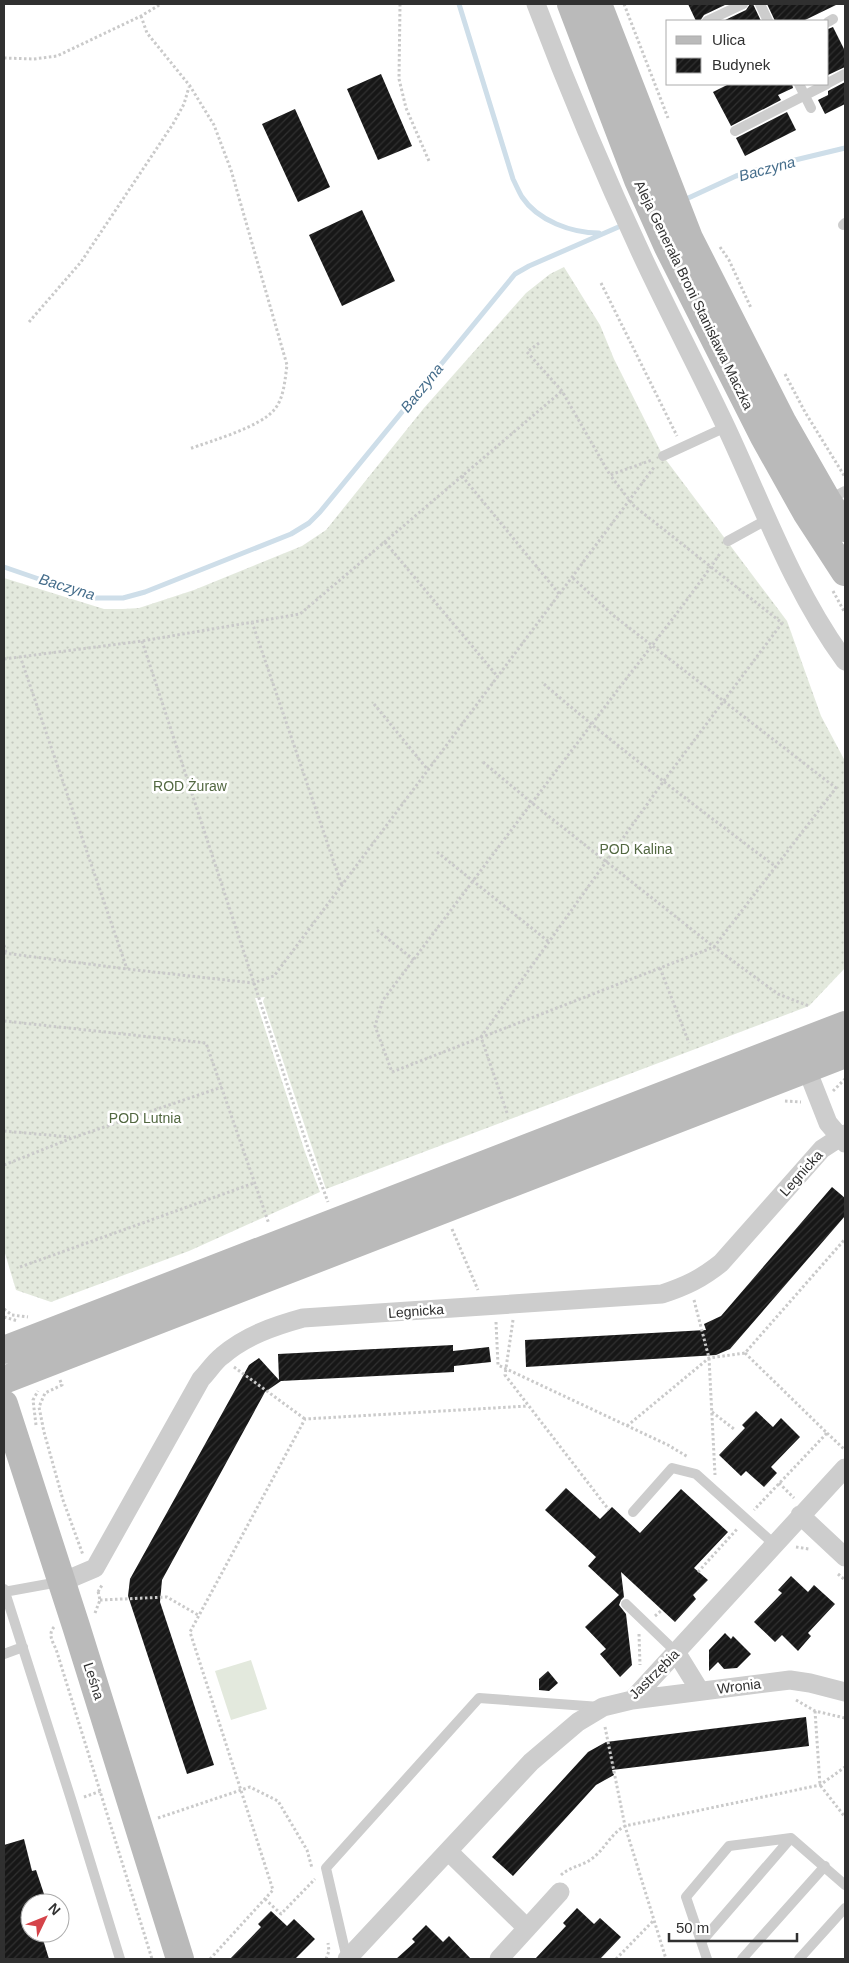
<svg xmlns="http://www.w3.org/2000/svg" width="849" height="1963" font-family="Helvetica,sans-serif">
<defs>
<pattern id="garden-dots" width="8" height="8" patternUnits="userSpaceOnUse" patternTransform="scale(1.25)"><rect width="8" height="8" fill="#e3e9dd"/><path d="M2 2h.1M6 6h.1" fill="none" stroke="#c3c8be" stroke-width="1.8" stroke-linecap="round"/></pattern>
<pattern id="building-hatch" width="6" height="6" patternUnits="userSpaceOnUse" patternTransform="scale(1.25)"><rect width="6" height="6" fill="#171717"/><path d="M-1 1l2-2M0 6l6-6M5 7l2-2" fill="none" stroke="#303030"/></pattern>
</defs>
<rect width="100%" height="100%" fill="#fff"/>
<path fill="#e3e9dd" d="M251,1660L267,1709L231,1720L215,1671Z"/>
<path fill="url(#garden-dots)" d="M564,267L600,325L614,359L663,456L787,621L821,716L845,761V968L809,1006L326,1189L263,1001L265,997L255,998L305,1152L320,1192L189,1251L51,1302L16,1290L4,1250V578L104,609H123L139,608L194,590L302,546L326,530L424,408L526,293L550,274Z"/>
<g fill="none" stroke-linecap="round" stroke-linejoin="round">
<path stroke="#cedee9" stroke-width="5" d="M459,4L513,179C516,185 519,192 522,197C538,221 572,233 599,233
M684,200L736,176L766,167L845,148
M4,567L94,598H123L145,592L291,534L309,523L320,512L515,274L529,266L623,225"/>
</g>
<path fill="url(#building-hatch)" d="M688,4H727L704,15L700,21H696Z
M750,4H753L761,21H723L746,10Z
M767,4H838L803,21H775Z
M833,27L845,51V67L828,75V29Z
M381,74L412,146L378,160L347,89Z
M845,82V104L825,114L818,100L828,95V91Z
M729,84H792L793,88L778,95L781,100L731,126L713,92Z
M295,109L330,187L298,202L262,124Z
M787,112L796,130L745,156L736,138Z
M362,210L395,281L342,306L309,235Z
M832,1187L845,1198V1216L730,1349L716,1355L526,1367L525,1340L706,1330L704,1324L721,1316Z
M453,1345V1351L489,1347L491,1362L454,1366V1372L281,1381L265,1392L162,1580L160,1602L214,1765L187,1774L128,1596L130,1579L249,1365L259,1358L279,1380L278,1354Z
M756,1411L773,1427L781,1418L800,1437L771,1467L777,1473L764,1487L746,1471L741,1476L719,1455L745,1428L742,1425Z
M566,1488L600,1519L612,1507L640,1533L681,1489L728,1532L694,1568L708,1580L693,1595L696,1599L675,1622L621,1572L624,1597L621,1600L619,1605L626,1614L632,1665L620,1677L600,1654L606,1649L585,1627L619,1595L588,1566L596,1557L545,1510Z
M791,1576L808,1592L814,1585L835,1604L808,1633L811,1636L798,1651L782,1635L775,1642L754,1622L782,1593L778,1590Z
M725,1633L731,1639L733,1636L751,1654L737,1668L724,1669L718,1662L709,1671V1650Z
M548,1671L558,1683L549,1691L539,1690V1679Z
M806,1717L809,1746L612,1770L614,1775L596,1785L513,1876L492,1857L588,1752L606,1742Z
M24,1839L32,1871L36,1870L47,1903H30V1933H41L49,1959H4V1845Z
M577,1908L594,1924L600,1918L621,1937L600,1959H535L566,1926L563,1923Z
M271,1911L287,1926L294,1919L315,1939L295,1959H230L261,1927L258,1924Z
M426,1925L443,1942L449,1936L471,1959H396L415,1942L412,1939Z"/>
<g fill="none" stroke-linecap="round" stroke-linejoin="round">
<path stroke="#cacaca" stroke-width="3" stroke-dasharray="2.5 2.5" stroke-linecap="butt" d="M400,4L399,79L406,108L429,161
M624,4L668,118
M141,16L147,33L190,86L214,125L231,170L287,365C285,379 284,399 274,410C260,427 211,441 189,449
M4,58L34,59L57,56L141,16L161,4
M720,247L729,260L751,308
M601,283L677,436
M29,322L81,262L173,124L184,104L189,87
M539,343L527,352L562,391L610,475L652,460
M785,374L805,412L845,477
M462,476L560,595
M385,542L498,677
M573,578L614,616L836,788L714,947L392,1072L375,1026L383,1000C455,905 526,810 598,716C639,661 683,608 721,552
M833,591L845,613
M252,622L342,886
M142,641L309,1151L328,1202
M20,656L127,969
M4,659L142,641L300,614L562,391
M544,684C619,749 697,807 776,867
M374,704L428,770
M483,762L532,803L714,947L778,994L809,1006
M437,852L549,942
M377,930L414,960
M4,945L6,953
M4,953L127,969L253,983L274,976L655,466
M660,968L689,1043
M4,1021L206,1043L269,1224
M833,1091L845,1079
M785,1101L801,1102
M507,1113L481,1037L663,782L782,623L634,506L610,475
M4,1131L70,1137
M4,1165L72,1138L222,1087
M452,1229L478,1290
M20,1267L254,1183
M694,1300L709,1358L715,1475
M4,1309L12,1315L28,1317
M4,1317L18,1321
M513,1320L505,1375L609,1510
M496,1322L498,1365L668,1445L688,1457
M745,1353L827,1433L754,1510
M234,1367L305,1419
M60,1380L62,1385L45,1393L39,1407L44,1432L63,1500L83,1555
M712,1412L734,1429
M36,1425L33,1400L38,1391
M627,1426L709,1358L745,1353L845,1239
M827,1433L845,1450
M779,1483L794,1498
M796,1547L809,1549
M698,1572L738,1528
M838,1574L845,1580
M98,1592L102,1585
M100,1600L167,1597L198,1615
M95,1613L100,1600L98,1591
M655,1616L662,1610
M54,1627C48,1634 52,1641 56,1649L152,1959
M639,1634L640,1665
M796,1700L815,1711L845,1718
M815,1711L820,1785L845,1817
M605,1727L625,1826L666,1959
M84,1797L101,1791
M158,1818L250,1787L278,1801L307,1850L312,1868
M561,1875C570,1867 581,1866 590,1860C604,1851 610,1834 625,1826L820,1785L845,1767
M265,1899L281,1914L315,1879
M210,1959L273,1890L190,1632L305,1419L528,1406
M326,1959L329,1951L328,1943
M616,1959L654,1920"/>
<path stroke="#cdcdcd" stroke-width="10" d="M760,4L768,21
M707,21L743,4
M828,22L833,19
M828,83L845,74
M799,84L811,108
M735,131L827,84
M843,225L845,223
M663,456L726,427
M828,500L845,491
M728,541L768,519
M633,1512L672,1468L696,1474L774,1544
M4,1589L71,1799L120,1959
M4,1592L59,1582
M626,1604L676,1652
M4,1654L23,1647
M702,1941L791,1838
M347,1959L326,1868L479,1698L600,1707
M707,1959L686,1897L729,1846L791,1838L845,1885
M742,1959L825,1866
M799,1959L845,1908"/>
<path stroke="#cdcdcd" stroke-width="19" d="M536,4C569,91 606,179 646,264C672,319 700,372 726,427C763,506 793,590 845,661
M806,1067L828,1123L845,1143
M800,1515L845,1557
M62,1582L95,1568L201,1379C208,1372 214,1362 222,1356C245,1336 274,1326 303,1318L662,1294C686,1286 701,1279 721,1263L822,1149L845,1134
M676,1652L700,1691
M632,1700L790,1680L810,1683L845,1692
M448,1851L527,1928
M347,1959L531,1762L578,1722L603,1707L632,1700L845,1468
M499,1959L560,1892"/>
<path stroke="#bababa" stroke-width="28" d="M571,4L638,180L668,247L764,437L806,512L845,572
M598,4L689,238L783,423L827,500L845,528
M4,1350L845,1025
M4,1380L845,1054
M4,1404L76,1626L180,1959"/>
</g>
<g text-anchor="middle" stroke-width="5" stroke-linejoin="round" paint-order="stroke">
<g font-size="14" fill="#303030" stroke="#fff">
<text transform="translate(694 295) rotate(64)" y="5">Aleja Generała Broni Stanisława Maczka</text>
<text transform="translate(801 1173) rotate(-48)" y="5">Legnicka</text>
<text transform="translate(416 1311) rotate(-4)" y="5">Legnicka</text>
<text transform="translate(654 1674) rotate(-45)" y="5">Jastrzębia</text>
<text transform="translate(94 1681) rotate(72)" y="5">Leśna</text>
<text transform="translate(739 1686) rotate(-7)" y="5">Wronia</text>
</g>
<g font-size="14" fill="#526841" stroke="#fff">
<text x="190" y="791">ROD Żuraw</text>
<text x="636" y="854">POD Kalina</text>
<text x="145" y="1123">POD Lutnia</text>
</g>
<g font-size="15" font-style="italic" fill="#456d8b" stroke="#fff">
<text transform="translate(767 169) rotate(-15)" y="5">Baczyna</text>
<text transform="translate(422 388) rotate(-51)" y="5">Baczyna</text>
<text transform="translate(67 587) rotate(17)" y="5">Baczyna</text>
</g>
</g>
<rect width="849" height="1963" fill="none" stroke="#303030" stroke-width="10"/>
<rect x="666" y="20" width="162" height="65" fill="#ffffff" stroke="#acacac"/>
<rect x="676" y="36" width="25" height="8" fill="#bababa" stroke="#acacac"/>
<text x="712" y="45" font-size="15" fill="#303030">Ulica</text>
<rect x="676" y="58" width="25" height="15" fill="url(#building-hatch)" stroke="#acacac"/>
<text x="712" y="70" font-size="15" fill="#303030">Budynek</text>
<g transform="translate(45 1918) rotate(47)"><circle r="24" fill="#ffffff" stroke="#acacac"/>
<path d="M0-4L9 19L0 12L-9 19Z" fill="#d5444a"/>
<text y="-8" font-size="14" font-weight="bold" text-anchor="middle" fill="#303030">N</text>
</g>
<path d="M669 1933v8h128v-8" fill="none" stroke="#303030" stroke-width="2.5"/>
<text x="676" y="1933" font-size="15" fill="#303030" stroke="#ffffff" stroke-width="4" paint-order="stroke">50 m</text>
</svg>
